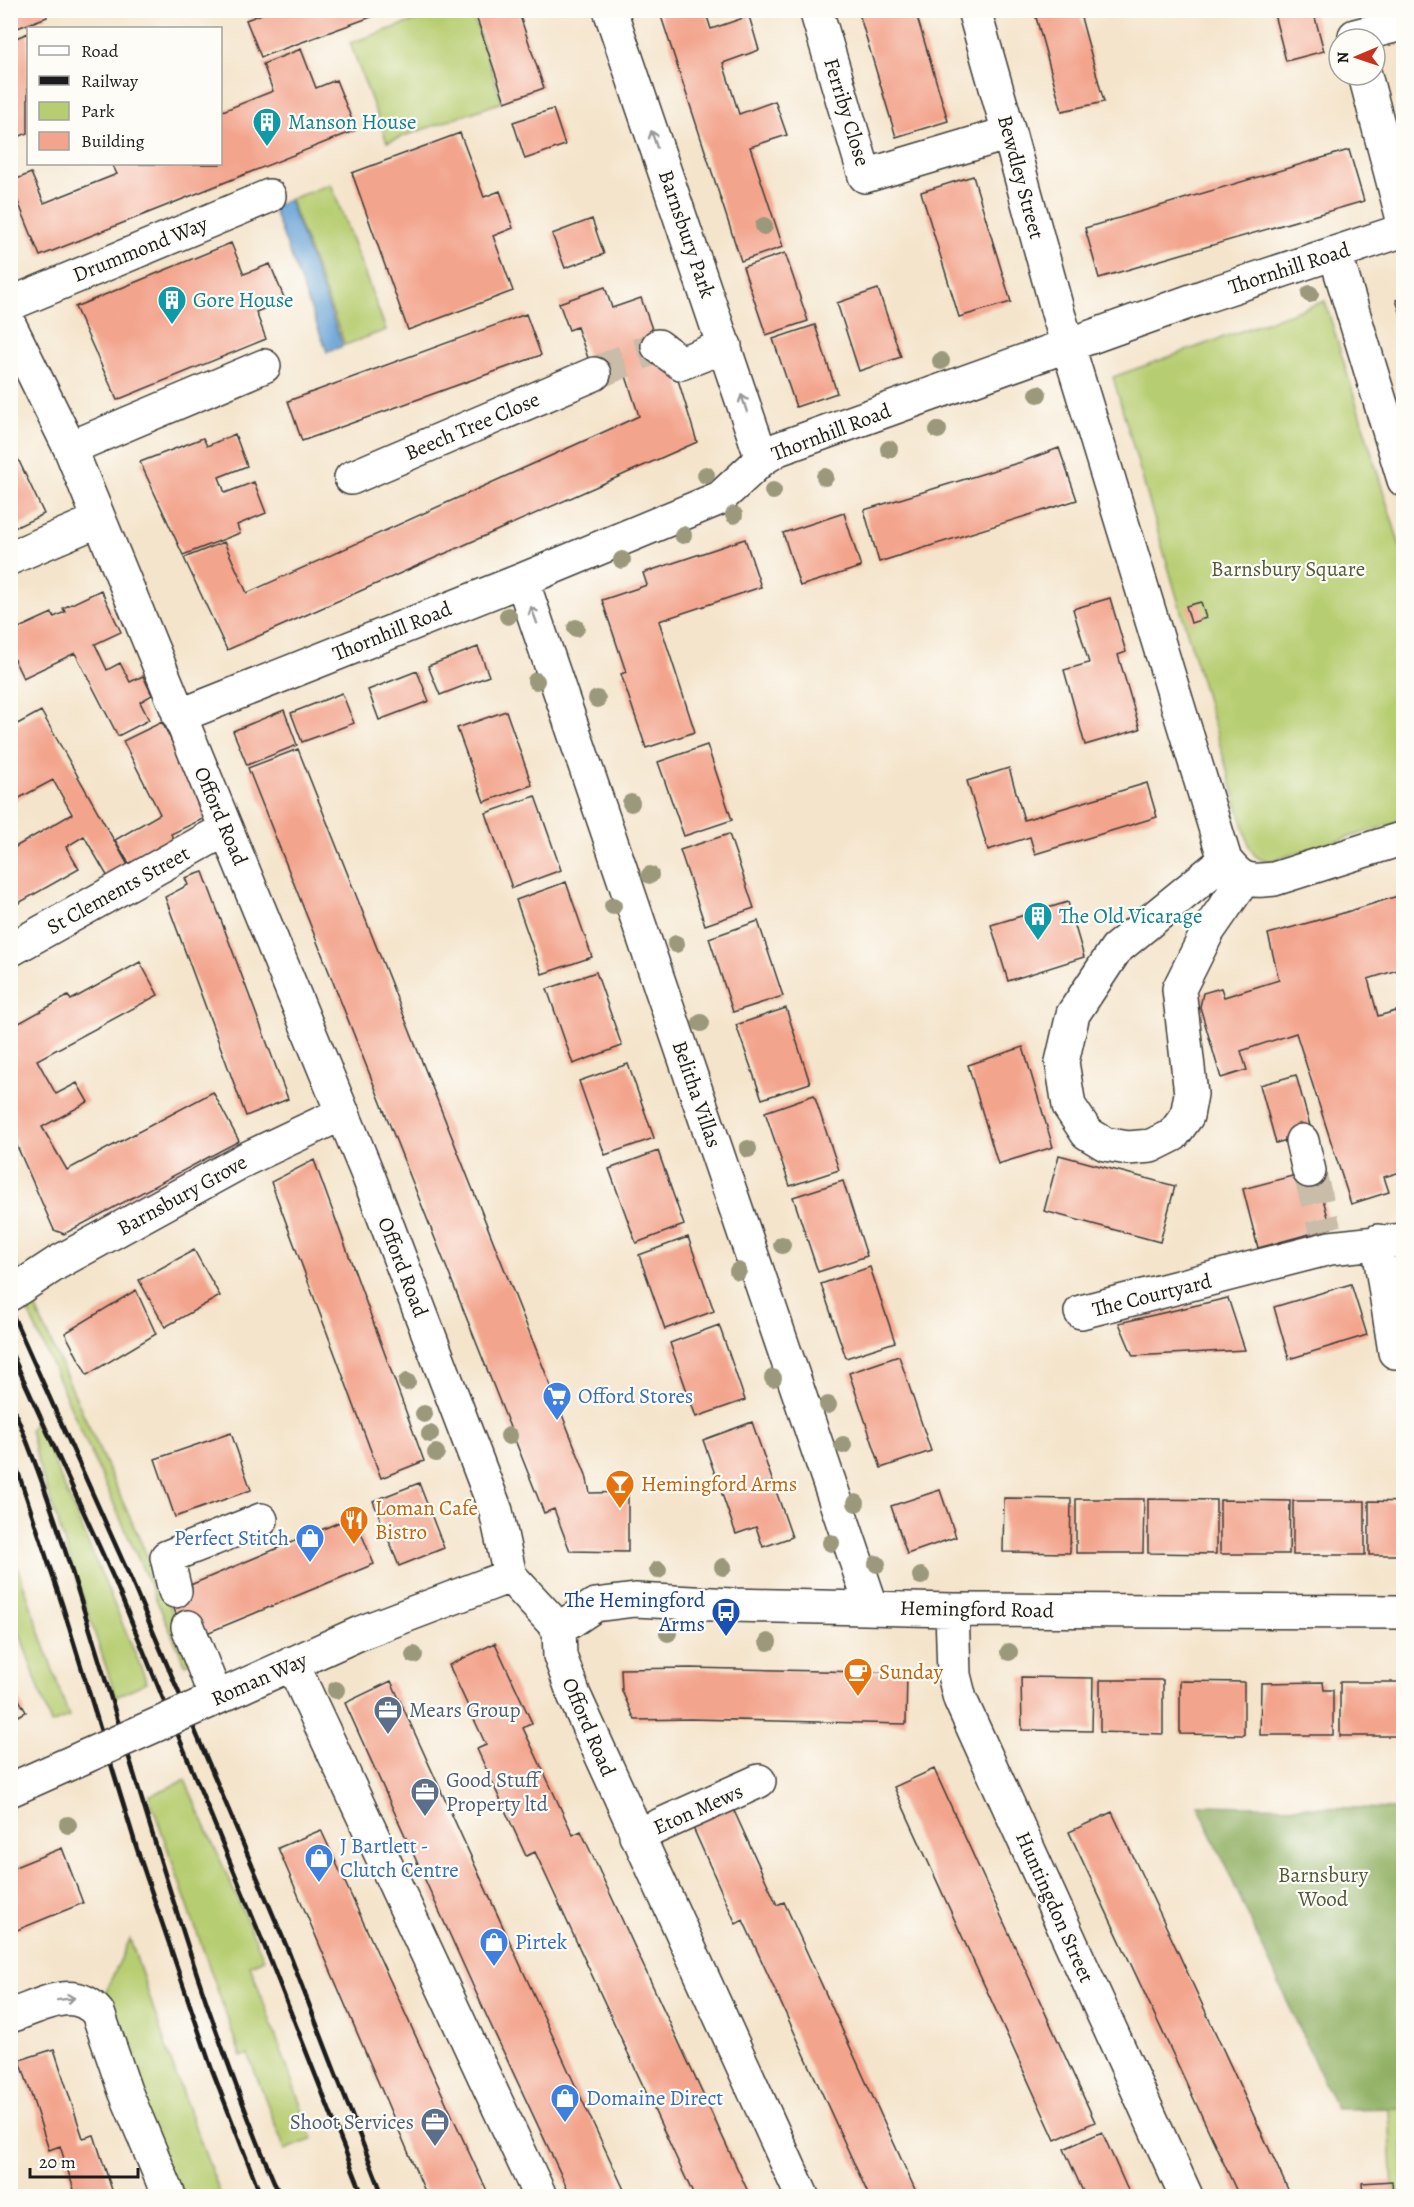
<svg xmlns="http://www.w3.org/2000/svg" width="1414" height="2207" font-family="Alegreya,serif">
<rect width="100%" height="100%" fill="#fdfcf7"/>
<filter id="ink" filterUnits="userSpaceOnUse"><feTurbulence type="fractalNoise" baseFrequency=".0167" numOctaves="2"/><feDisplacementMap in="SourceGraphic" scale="12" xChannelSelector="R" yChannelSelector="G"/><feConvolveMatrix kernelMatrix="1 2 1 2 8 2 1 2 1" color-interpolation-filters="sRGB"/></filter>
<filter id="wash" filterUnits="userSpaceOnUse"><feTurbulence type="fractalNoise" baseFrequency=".008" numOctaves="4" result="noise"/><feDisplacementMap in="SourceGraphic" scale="24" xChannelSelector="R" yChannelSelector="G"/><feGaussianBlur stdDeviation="1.35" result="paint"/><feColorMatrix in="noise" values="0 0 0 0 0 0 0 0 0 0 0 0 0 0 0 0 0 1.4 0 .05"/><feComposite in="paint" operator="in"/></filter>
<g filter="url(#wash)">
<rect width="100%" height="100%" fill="#f4e4cb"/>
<path fill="#b7cd71" stroke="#6a7446" stroke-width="1.5" d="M443,11H472L502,102L387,142L350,43Z
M331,184L386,330L345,345L290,199Z
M1325,301L1403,556V821L1270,861C1256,860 1252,854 1248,842L1113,377Z
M10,1251L194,1660L185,1664L11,1273Z
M36,1420L147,1682L116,1697L39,1466L30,1430Z
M11,1548L69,1717L51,1724L11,1607Z
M185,1780L264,1959L250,1965L313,2139L285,2150L248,2054L241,2057L149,1796Z
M130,1939L177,2079L221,2196H179L141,2105L105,1993Z
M1389,2108H1403V2196H1393Z"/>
<path fill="#91b063" stroke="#566640" stroke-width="1.5" d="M1198,1805L1403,1809V2108L1336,2109Z"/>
<path fill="#63a0d4" stroke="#405e78" stroke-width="1.5" d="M289,200L343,346L327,352L272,206Z"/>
<g id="blocks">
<path fill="#f3a48d" d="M10,10H44L47,17L12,30L16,38L28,33V133L10,140Z
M272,10H381L382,13L261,57L246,20Z
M474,10H518L544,88L505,102Z
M659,10H705L711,29L749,16L759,50L723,63L739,114L775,101L787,135L750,147L783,247L741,261Z
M858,10H915L948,121L896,137Z
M1034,10H1079L1104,102L1062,111Z
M1273,10H1313L1324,51L1286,61Z
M301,49L316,88L336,80L356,130L40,256L10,182L31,173L44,203L117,174L112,164H220V112L273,91L263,64Z
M553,109L565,145L525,159L513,122Z
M460,133L484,197L500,191L513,228L493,236L513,291L408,330L352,173Z
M1349,150L1364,201L1099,278L1085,228Z
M973,176L1011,302L959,317L921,192Z
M592,219L604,254L565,268L552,234Z
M231,243L244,274L270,264L285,300L256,312L266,339L117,400L75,307Z
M785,253L808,321L766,335L743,267Z
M605,287L612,308L641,298L664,363L672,360L697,442L227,650L184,558L224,542L247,593L639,416L626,376L598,386L577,327L569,330L559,303Z
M878,289L901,357L859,371L837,303Z
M1404,298V320H1403L1396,300Z
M526,314L541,355L302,441L288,401Z
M815,325L837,393L796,407L773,339Z
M235,434L247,466L219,477L225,493L254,482L266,513L237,525L240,533L183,555L140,462L203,438L207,446Z
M10,442L44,514L10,530Z
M1059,448L1077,500L879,562L864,510L1021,462Z
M844,513L861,567L800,586L783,533Z
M745,539L761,587L659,621L695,732L646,748L621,674L626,672L602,600L647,585L643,573Z
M101,590L121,632L95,644L107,670L120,663L130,682L143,676L152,695L140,702L149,720L118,736L75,653L23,678L10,651V632L52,613L54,617L65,612L63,608Z
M1110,598L1126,652L1118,655L1140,729L1085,745L1064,670L1089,663L1073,609Z
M1201,602L1206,618L1191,623L1186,606Z
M478,647L489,676L440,695L428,666Z
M417,671L429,701L379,720L368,690Z
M342,693L354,723L302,742L291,713Z
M284,710L297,745L247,765L233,731Z
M41,711L129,867L109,879L84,836L66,847L79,869L10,908V850L72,814L53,780L10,803V728Z
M506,711L532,785L484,802L457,728Z
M162,722L209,816L171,834L175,842L131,867L115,840L160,814L123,741Z
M707,745L732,820L684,836L658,762Z
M298,749L586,1475L590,1493L628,1492V1552L570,1551L554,1509L544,1513L248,768Z
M1009,768L1024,820L1147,783L1157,817L1035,854L1030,837L988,850L967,781Z
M535,796L561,870L512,888L486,813Z
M729,834L754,908L705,925L680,850Z
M203,872L288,1099L246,1116L165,897L188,885L185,878Z
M566,882L592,957L542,974L516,900Z
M1404,894V968L1368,979L1378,1016L1396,1011L1404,1034V1171L1384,1177L1389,1192L1351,1204L1296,1033L1241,1051L1247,1070L1221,1078L1200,1007L1203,993L1221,988L1224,997L1279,980L1268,934L1340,914Z
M1068,902L1084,957L1008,981L991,925Z
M758,921L783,996L733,1012L709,938Z
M140,962L158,995L37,1060L56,1094L77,1083L88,1102L42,1127L67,1170L213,1092L239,1141L64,1234L54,1230L10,1130V1028L68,996L71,1000Z
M596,972L622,1046L573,1064L547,989Z
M786,1008L810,1083L762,1099L736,1025Z
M1023,1047L1053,1147L998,1164L968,1065Z
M628,1064L654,1138L605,1155L579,1081Z
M1296,1075L1312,1133L1276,1143L1260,1085Z
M814,1095L839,1170L790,1186L765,1112Z
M658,1151L684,1225L636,1243L609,1169Z
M1059,1155L1175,1186L1160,1242L1044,1211Z
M314,1160L424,1461L381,1478L271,1182Z
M1315,1170L1331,1228L1258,1248L1243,1189Z
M843,1181L867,1256L818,1272L793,1197Z
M688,1237L714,1311L665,1329L639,1255Z
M194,1250L220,1296L165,1327L139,1280Z
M870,1267L895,1342L846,1358L821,1284Z
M1351,1284L1367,1335L1289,1359L1274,1307Z
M136,1290L156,1334L87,1375L65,1333Z
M1228,1298L1245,1350L1133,1356L1119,1323Z
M719,1325L745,1400L696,1417L670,1343Z
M899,1356L931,1451L881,1468L849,1373Z
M752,1422L792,1537L763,1547L756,1527L736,1534L703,1440Z
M231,1433L251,1490L175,1517L155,1459Z
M419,1483L444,1548L399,1566L373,1501Z
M940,1490L956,1537L907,1554L891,1506Z
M1004,1498L1071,1499L1070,1553L1003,1552Z
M1076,1499H1144L1143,1553H1076Z
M1148,1499L1216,1500V1554L1148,1553Z
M1220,1500L1290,1501L1289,1554H1220Z
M1293,1501H1365V1555H1293Z
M1369,1501L1404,1502V1555H1369Z
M354,1516L374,1564L202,1635L182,1631L169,1594Z
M495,1643L532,1723L523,1728L548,1781L573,1835L581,1831L750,2196H694L535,1852L526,1856L477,1749L486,1745L449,1665Z
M690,1668L907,1673L906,1724L690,1719L635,1720L622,1691L621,1669Z
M1021,1677L1093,1678L1092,1731L1022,1730Z
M1100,1680H1163V1734L1100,1732Z
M391,1681L570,2074L627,2196H571L488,2019L345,1703Z
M1180,1681L1244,1682V1735L1180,1734Z
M1323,1682L1324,1690H1333V1735H1260L1261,1683Z
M1340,1682H1404V1736H1340Z
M10,1684L26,1712L10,1720Z
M934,1769L1095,2122L1055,2140L894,1787Z
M730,1802L777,1905L784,1902L918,2196H869L743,1920L736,1924L690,1821Z
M1112,1812L1164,1922L1291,2196H1239L1172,2052L1069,1832Z
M321,1830L400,2002L489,2196H427L278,1848Z
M62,1848L83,1903L10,1933V1869Z
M54,2049L83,2138L94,2135L114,2196H76L60,2146L49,2150L20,2060Z
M1102,2132L1126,2186L1131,2196H1085L1064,2149Z
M1392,2181L1393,2196H1363L1362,2183Z"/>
</g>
</g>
<g filter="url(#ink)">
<use href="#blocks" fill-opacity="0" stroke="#3c3a36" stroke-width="1.5"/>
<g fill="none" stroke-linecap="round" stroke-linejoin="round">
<path stroke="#c9bca8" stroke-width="33" stroke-dasharray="33 16" stroke-linecap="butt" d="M594,374L658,346
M1309,1171L1325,1230"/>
<g stroke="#3c3a36" stroke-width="36">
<path id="minor" d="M610,10L762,459
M816,10L865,176L1009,133
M974,10L1009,133L1058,313L1225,860C1241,881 1248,882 1274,879L1404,838
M1355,36L1402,24
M1365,75L1404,223
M1335,253L1404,480
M10,304L269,196
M10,326L70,448L368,1175L496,1511L510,1576L559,1629L560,1656L574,1695L802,2196
M658,346L681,363L725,346
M70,448L264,366
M351,478L594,374
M10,558L99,520
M522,580L872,1608
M179,716L522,580L720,498L762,459L778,449L1208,295L1404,230
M1225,860L1116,949L1073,1014L1062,1062L1069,1106L1087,1133L1105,1144L1128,1148L1151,1146L1173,1135L1187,1116L1191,1094L1179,989L1208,931L1244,879
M10,950L226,829
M1302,1141L1309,1171
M1378,1241L1395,1352L1404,1351
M10,1294L57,1263L246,1159L343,1113
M1081,1312L1330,1248L1404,1240
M175,1591L167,1557L261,1520
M952,1610L954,1675L960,1699L1186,2196
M188,1627L216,1698
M559,1629L595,1605L635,1600L732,1605L952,1610L1404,1612
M292,1663L540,2196
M199,1706L360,1633L510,1576
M10,1790L84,1757
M636,1836L759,1781
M10,2016C41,2006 74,1984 98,2013L125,2091L169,2196"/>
</g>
<use href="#minor" stroke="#fff" stroke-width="33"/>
<path stroke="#1c1c1c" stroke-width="4.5" d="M10,1309L129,1575L288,1950L383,2196
M10,1350L114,1579L269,1957L363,2196
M10,1400C49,1491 77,1588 106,1682C159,1855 209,2030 280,2196
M10,1448L62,1604L137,1849L211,2067L261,2196"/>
<g stroke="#3c3a36" stroke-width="36" stroke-linecap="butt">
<path id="minor-bridge" d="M84,1757L199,1706"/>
</g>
<use href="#minor-bridge" stroke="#fff" stroke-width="33"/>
</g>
<g fill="#9b987b">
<circle cx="764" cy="226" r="9"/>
<circle cx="1310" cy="294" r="9"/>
<circle cx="941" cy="361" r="9"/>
<circle cx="1038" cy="394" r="9"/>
<circle cx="938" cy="430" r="9"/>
<circle cx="889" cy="449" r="9"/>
<circle cx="706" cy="475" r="9"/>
<circle cx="825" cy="477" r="9"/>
<circle cx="773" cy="491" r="9"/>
<circle cx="734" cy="515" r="9"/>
<circle cx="683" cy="535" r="9"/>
<circle cx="622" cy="560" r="9"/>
<circle cx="508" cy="616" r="9"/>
<circle cx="576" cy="628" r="9"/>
<circle cx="536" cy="681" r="9"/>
<circle cx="597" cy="699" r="9"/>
<circle cx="631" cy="803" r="9"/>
<circle cx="650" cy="875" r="9"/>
<circle cx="613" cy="906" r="9"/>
<circle cx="676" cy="944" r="9"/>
<circle cx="701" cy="1023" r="9"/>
<circle cx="748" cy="1149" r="9"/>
<circle cx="782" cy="1245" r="9"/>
<circle cx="738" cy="1271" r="9"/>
<circle cx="773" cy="1378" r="9"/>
<circle cx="407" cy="1382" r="9"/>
<circle cx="828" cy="1405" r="9"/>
<circle cx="424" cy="1414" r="9"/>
<circle cx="430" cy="1434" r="9"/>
<circle cx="509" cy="1436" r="9"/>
<circle cx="843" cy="1445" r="9"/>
<circle cx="436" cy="1453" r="9"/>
<circle cx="856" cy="1503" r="9"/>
<circle cx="831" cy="1543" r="9"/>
<circle cx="877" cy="1564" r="9"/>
<circle cx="723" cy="1567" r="9"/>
<circle cx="658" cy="1570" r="9"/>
<circle cx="921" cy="1576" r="9"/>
<circle cx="668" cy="1633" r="9"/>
<circle cx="768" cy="1642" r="9"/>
<circle cx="1009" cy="1652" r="9"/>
<circle cx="414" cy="1655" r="9"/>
<circle cx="336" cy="1690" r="9"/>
<circle cx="68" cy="1825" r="9"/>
</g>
<defs><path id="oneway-shaft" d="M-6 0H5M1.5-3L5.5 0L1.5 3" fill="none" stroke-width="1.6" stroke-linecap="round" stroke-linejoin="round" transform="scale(1.5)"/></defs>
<g stroke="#999">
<use href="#oneway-shaft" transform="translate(654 139) rotate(-109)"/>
<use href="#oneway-shaft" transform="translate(744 403) rotate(-108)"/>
<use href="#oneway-shaft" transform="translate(534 615) rotate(-110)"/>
<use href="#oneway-shaft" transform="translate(66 1999) rotate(-7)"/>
</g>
</g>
<defs>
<g id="building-pin" transform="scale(1.5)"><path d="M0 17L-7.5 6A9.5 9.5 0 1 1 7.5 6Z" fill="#0f9aa8" stroke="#fdfcf7"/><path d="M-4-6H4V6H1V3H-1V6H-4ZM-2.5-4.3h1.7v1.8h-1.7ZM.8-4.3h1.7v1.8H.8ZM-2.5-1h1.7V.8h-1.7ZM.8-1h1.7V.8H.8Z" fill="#fff"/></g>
<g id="supermarket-pin" transform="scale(1.5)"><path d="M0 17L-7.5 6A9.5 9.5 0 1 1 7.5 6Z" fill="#3f7fe0" stroke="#fdfcf7"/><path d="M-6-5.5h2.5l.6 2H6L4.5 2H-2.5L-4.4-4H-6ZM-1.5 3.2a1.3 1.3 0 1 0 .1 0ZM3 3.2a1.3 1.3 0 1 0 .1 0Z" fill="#fff"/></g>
<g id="bar-pin" transform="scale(1.5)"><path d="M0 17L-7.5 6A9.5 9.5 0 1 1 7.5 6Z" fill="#e8710a" stroke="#fdfcf7"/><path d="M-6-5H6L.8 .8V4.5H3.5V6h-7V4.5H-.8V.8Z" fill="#fff"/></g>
<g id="restaurant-pin" transform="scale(1.5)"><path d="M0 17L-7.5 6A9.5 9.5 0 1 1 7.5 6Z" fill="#e8710a" stroke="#fdfcf7"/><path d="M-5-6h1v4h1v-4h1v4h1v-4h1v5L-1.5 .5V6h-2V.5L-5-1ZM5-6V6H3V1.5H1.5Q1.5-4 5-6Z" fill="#fff"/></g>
<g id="shop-pin" transform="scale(1.5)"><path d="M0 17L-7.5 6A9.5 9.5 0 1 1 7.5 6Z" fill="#3f7fe0" stroke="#fdfcf7"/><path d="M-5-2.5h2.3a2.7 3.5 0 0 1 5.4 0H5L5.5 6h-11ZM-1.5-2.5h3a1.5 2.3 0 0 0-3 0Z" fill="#fff"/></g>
<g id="bus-pin" transform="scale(1.5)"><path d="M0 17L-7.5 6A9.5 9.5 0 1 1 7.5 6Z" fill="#1a4fb4" stroke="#fdfcf7"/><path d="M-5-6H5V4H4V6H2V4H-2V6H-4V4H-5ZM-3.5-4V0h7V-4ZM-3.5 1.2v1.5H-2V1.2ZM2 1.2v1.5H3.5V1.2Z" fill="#fff"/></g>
<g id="cafe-pin" transform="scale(1.5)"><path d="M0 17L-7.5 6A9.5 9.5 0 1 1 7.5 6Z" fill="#e8710a" stroke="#fdfcf7"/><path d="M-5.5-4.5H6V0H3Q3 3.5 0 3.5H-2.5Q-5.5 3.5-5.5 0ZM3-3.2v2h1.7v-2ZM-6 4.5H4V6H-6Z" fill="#fff"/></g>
<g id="office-pin" transform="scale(1.5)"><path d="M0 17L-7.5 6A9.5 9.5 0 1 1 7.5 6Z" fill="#5c6f8a" stroke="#fdfcf7"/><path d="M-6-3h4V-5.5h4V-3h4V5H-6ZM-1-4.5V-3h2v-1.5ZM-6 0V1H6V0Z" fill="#fff"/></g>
</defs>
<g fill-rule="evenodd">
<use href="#building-pin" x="267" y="122"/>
<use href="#building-pin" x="172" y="300"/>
<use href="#building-pin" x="1038" y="916"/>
<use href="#supermarket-pin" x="557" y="1396"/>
<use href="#bar-pin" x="620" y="1484"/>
<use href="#restaurant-pin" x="354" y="1520"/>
<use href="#shop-pin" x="310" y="1538"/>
<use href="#bus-pin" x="726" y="1612"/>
<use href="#cafe-pin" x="858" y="1672"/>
<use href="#office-pin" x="388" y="1710"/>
<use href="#office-pin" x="425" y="1792"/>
<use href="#shop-pin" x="319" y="1858"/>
<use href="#shop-pin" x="494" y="1942"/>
<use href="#shop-pin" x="565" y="2098"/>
<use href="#office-pin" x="435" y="2122"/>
</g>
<g text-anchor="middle" stroke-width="4.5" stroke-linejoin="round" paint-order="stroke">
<g font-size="21" fill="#1c1c1c" stroke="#fdfcf7">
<text transform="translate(847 112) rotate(73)" y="7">Ferriby Close</text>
<text transform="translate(1021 177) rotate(75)" y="7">Bewdley Street</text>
<text transform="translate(687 234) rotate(71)" y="7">Barnsbury Park</text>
<text transform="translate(140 249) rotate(-22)" y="7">Drummond Way</text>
<text transform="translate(1289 268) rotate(-18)" y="7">Thornhill Road</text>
<text transform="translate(472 426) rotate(-23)" y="7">Beech Tree Close</text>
<text transform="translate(831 432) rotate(-21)" y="7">Thornhill Road</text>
<text transform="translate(392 631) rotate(-22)" y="7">Thornhill Road</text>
<text transform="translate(221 816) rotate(67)" y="7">Offord Road</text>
<text transform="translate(118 890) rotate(-29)" y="7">St Clements Street</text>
<text transform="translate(697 1094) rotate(71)" y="7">Belitha Villas</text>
<text transform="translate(182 1195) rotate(-29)" y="7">Barnsbury Grove</text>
<text transform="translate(403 1267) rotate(69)" y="7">Offord Road</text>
<text transform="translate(1152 1295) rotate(-14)" y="7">The Courtyard</text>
<text transform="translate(977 1609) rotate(1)" y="7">Hemingford Road</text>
<text transform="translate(259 1679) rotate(-24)" y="7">Roman Way</text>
<text transform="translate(589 1727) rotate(67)" y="7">Offord Road</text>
<text transform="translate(698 1809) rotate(-24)" y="7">Eton Mews</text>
<text transform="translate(1055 1907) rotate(66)" y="7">Huntingdon Street</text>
</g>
<g font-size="21" fill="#0d838f" stroke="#fdfcf7" text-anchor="start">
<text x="288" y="129">Manson House</text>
<text x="193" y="307">Gore House</text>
<text x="1059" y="923">The Old Vicarage</text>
</g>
<g font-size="21" fill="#525a3a" stroke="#fdfcf7">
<text x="1288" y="576">Barnsbury Square</text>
<text x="1323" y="1882">Barnsbury<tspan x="1323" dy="24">Wood</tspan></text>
</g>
<g font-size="21" fill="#366cbe" stroke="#fdfcf7" text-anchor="start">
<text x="578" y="1403">Offord Stores</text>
<text x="289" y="1545" text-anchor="end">Perfect Stitch</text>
<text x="340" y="1853">J Bartlett -<tspan x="340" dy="24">Clutch Centre</tspan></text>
<text x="515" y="1949">Pirtek</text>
<text x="586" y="2105">Domaine Direct</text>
</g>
<g font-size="21" fill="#c56008" stroke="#fdfcf7" text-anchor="start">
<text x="641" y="1491">Hemingford Arms</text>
<text x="375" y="1515">Loman Cafe<tspan x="375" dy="24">Bistro</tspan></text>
<text x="879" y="1679">Sunday</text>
</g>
<g font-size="21" fill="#164399" stroke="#fdfcf7" text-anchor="end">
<text x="705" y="1607">The Hemingford<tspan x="705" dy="24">Arms</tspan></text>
</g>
<g font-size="21" fill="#4e5e75" stroke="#fdfcf7" text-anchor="start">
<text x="409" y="1717">Mears Group</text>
<text x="446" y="1787">Good Stuff<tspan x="446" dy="24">Property ltd</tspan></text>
<text x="414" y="2129" text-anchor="end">Shoot Services</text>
</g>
</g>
<rect width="1414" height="2207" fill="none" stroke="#fdfcf7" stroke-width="36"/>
<rect x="27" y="27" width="195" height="138" fill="#fdfcf7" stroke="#a3a29f" stroke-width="1.5"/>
<rect x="39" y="46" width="30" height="9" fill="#ffffff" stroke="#a3a29f" stroke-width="1.5"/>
<text x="81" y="57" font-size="18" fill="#1c1c1c">Road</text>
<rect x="39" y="76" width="30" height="9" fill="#1c1c1c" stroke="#a3a29f" stroke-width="1.5"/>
<text x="81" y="87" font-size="18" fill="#1c1c1c">Railway</text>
<rect x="39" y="102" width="30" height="18" fill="#b7cd71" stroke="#a3a29f" stroke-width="1.5"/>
<text x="81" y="117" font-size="18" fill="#1c1c1c">Park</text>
<rect x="39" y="132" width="30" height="18" fill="#f3a48d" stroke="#a3a29f" stroke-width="1.5"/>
<text x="81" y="147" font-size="18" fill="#1c1c1c">Building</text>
<g transform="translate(1357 57) rotate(268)"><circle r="28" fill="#fdfcf7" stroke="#a3a29f" stroke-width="1.5"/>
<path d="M0-4.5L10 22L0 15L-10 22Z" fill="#c8321e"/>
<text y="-9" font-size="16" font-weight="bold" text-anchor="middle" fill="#1c1c1c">N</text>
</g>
<path d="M30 2168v9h108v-9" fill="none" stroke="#1c1c1c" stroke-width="3"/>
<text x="39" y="2168" font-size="18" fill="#1c1c1c" stroke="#fdfcf7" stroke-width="4.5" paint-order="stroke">20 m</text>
</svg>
